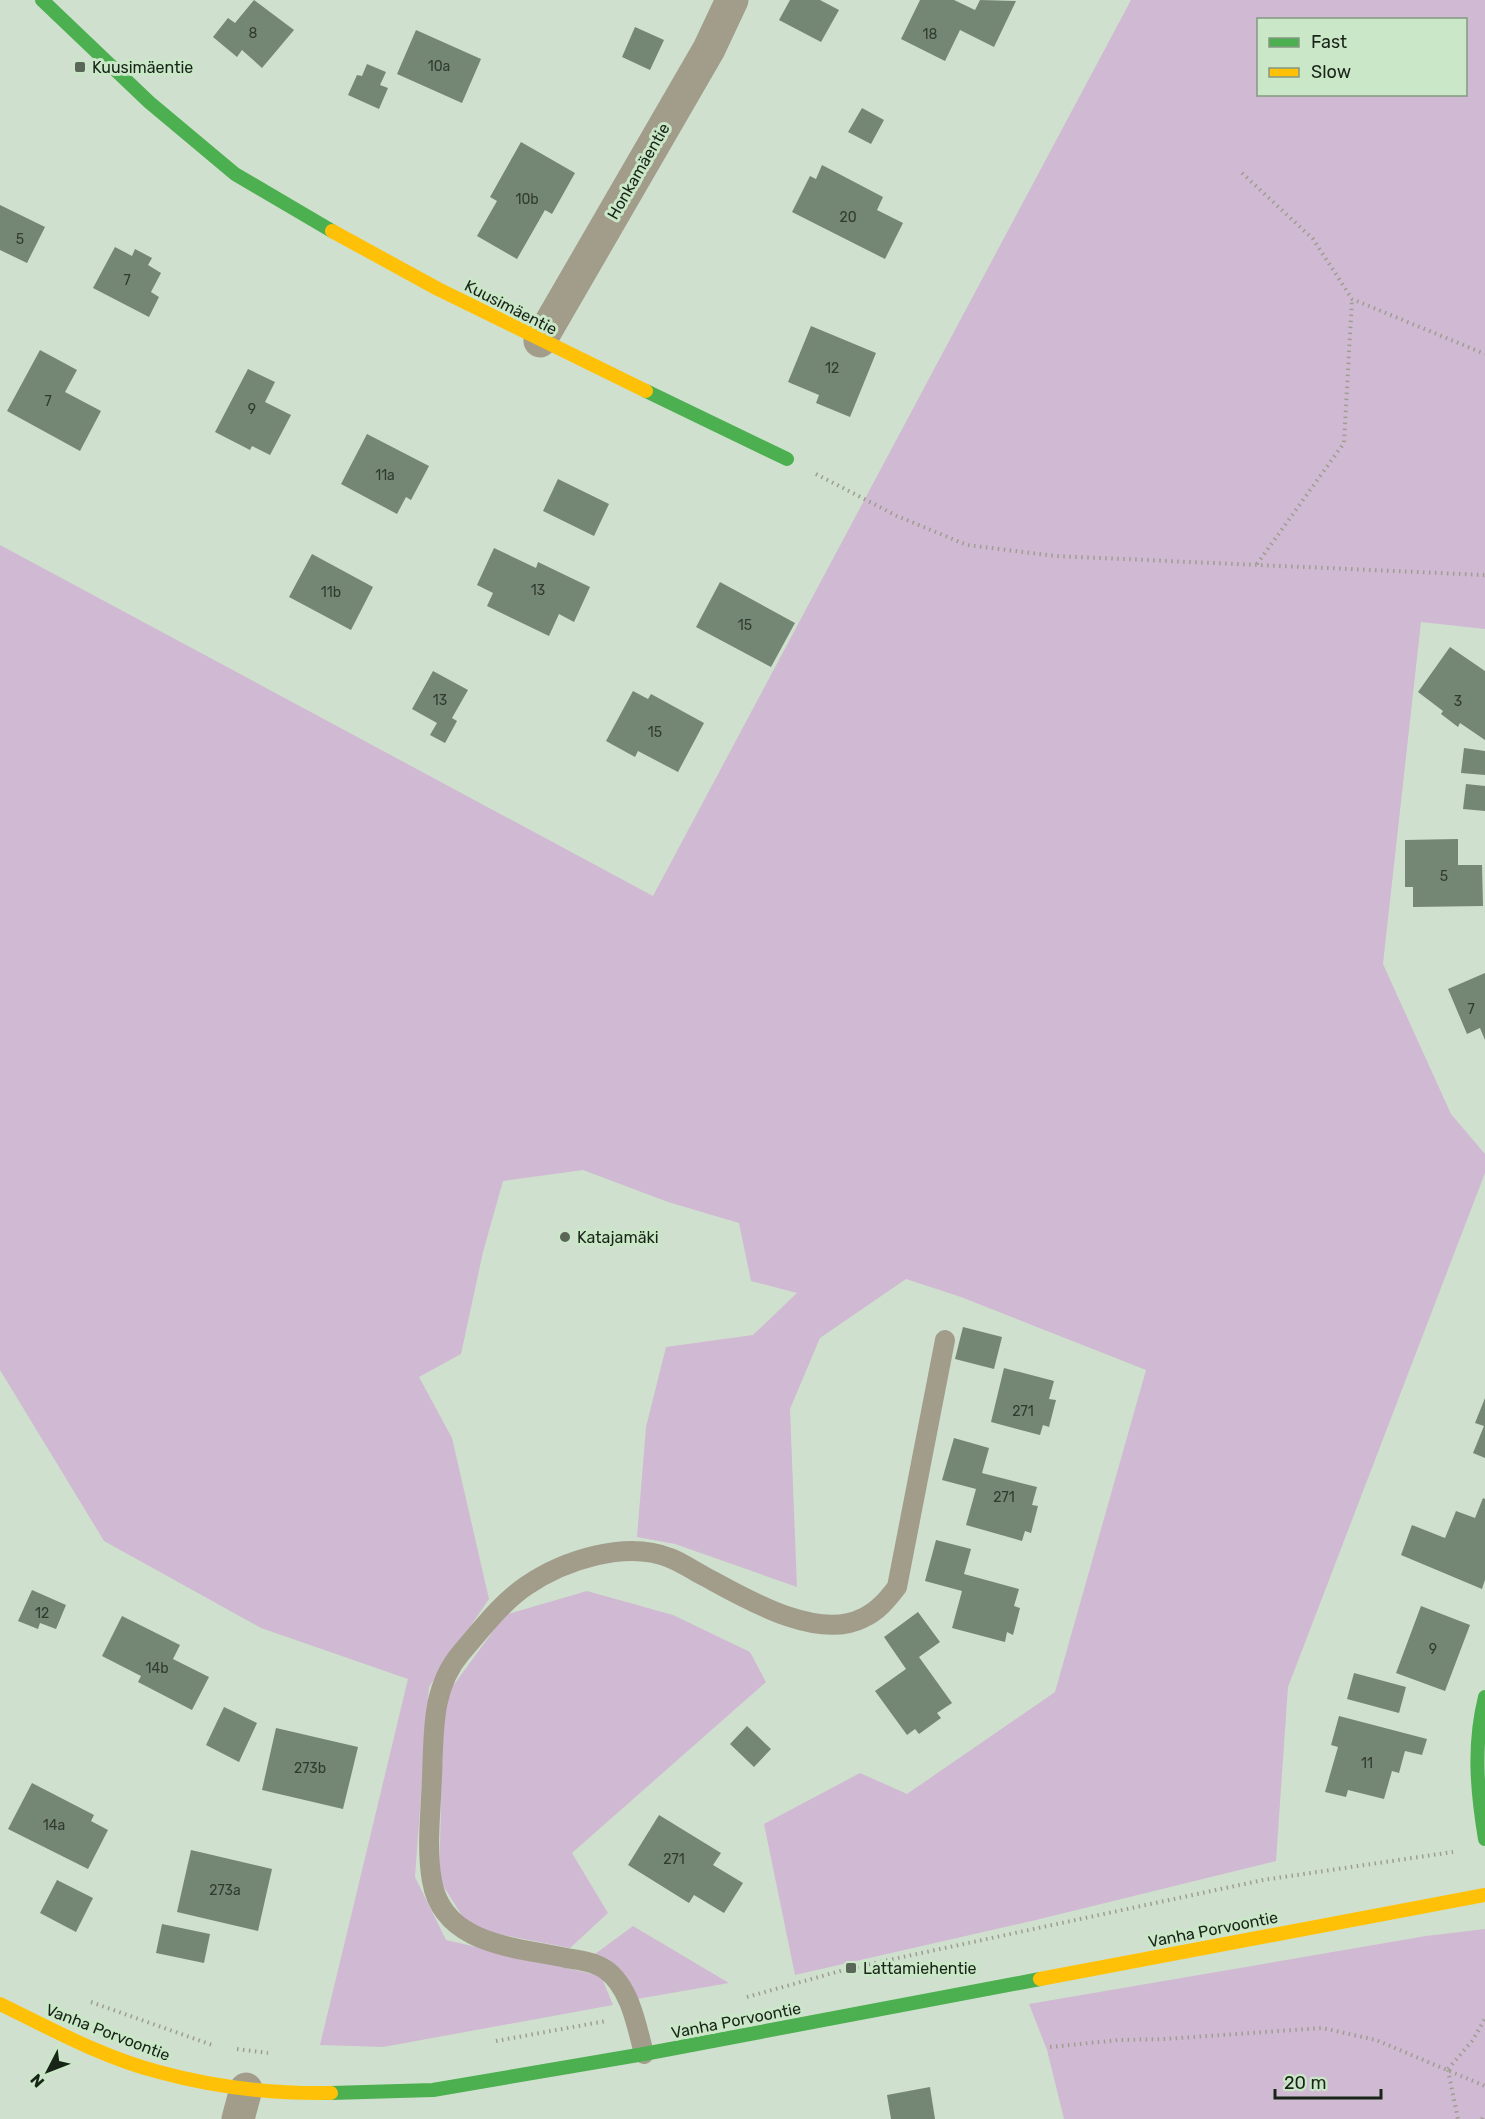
<svg xmlns="http://www.w3.org/2000/svg" width="1485" height="2119" font-family="Rubik,sans-serif">
<rect width="100%" height="100%" fill="#d0e0ce"/>
<path fill="#d0b9d2" fill-rule="evenodd" d="M1131,0H1485V629L1421,622L1383,964L1451,1114L1485,1154V1173L1288,1687L1276,1861L1036,1920L795,1975L764,1824L860,1773L907,1794L1055,1692L1146,1370L961,1297L906,1279L820,1338L790,1409L797,1587L675,1544L637,1537L646,1427L666,1347L753,1335L797,1293L751,1281L739,1223L668,1202L583,1170L503,1181L483,1252L461,1354L419,1377L452,1438L489,1599L429,1687L415,1877L446,1940L601,1976L613,2005L383,2047L320,2045L408,1679L261,1628L104,1541L0,1370V545L653,896ZM1258,20H1466V94H1258Z
M587,1591L673,1615L750,1652L766,1682L572,1853L608,1913L570,1948L492,1933L466,1922L439,1879L444,1698L505,1615Z
M633,1926L729,1983L637,1999C627,1974 620,1967 595,1954Z
M1485,1929V2119H1064L1047,2050L1029,2004L1426,1936Z"/>
<path fill="#748674" d="M254,0L294,30L262,68L242,50L237,57L213,37L228,18L235,23Z
M790,0H820L839,10L821,42L779,20Z
M920,0H954L975,10L980,0L1016,1L994,47L960,30L945,61L901,39Z
M635,27L664,40L650,70L622,57Z
M416,30L481,59L462,103L397,74Z
M367,64L386,72L380,85L388,88L379,109L348,95L357,75L362,76Z
M862,108L884,120L871,144L848,132Z
M521,142L575,173L552,214L545,210L517,259L477,236L497,201L490,197Z
M822,165L883,197L877,210L903,223L885,259L792,212L810,176L816,179Z
M0,205L45,227L27,263L0,250Z
M115,247L132,256L135,249L152,258L148,265L161,273L151,292L159,297L149,317L93,288Z
M811,326L876,353L850,417L816,403L819,395L788,382Z
M40,350L77,370L65,392L101,411L80,451L7,411Z
M248,369L275,382L265,402L291,415L270,455L252,446L250,450L215,432Z
M367,434L429,466L411,500L406,497L397,514L341,484Z
M558,479L609,504L594,536L543,511Z
M494,548L536,568L538,562L590,587L574,622L559,614L549,636L487,606L493,593L477,585Z
M312,554L373,587L351,630L289,597Z
M720,582L795,623L771,667L696,627Z
M1450,647L1485,671V740L1460,723L1458,727L1441,714L1443,711L1418,692Z
M433,671L468,690L452,718L457,721L445,743L430,735L437,723L412,709Z
M633,691L648,699L651,694L704,723L678,772L638,751L635,757L606,741Z
M1464,748L1485,751V775L1461,773Z
M1466,784L1485,786V811L1463,809Z
M1458,839V865H1482L1483,906L1413,907V887H1405V840Z
M1485,973V1040L1480,1028L1467,1034L1448,989Z
M963,1327L1002,1337L994,1369L955,1359Z
M1004,1368L1054,1381L1049,1399L1056,1400L1049,1427L1043,1425L1040,1435L991,1422Z
M1485,1398V1458L1473,1453L1484,1426L1475,1423Z
M954,1438L989,1448L982,1473L1037,1487L1032,1505L1038,1506L1031,1533L1025,1531L1022,1541L966,1525L976,1489L942,1480Z
M1483,1498L1485,1499V1580L1482,1589L1401,1555L1412,1525L1445,1538L1456,1511L1475,1518Z
M936,1540L971,1549L964,1574L1019,1589L1014,1606L1020,1608L1013,1635L1007,1632L1005,1642L952,1628L962,1591L925,1581Z
M32,1590L66,1605L56,1629L40,1623L38,1629L18,1621Z
M1421,1606L1470,1625L1445,1691L1396,1673Z
M918,1612L940,1642L919,1657L952,1703L937,1713L941,1718L919,1734L915,1729L907,1735L875,1691L906,1669L884,1637Z
M122,1616L180,1645L173,1659L209,1677L192,1710L138,1682L141,1676L102,1656Z
M1354,1673L1406,1687L1399,1713L1347,1699Z
M224,1707L257,1723L239,1762L206,1745Z
M1339,1716L1427,1739L1422,1755L1405,1751L1399,1773L1392,1771L1384,1799L1348,1790L1346,1797L1325,1792L1338,1747L1331,1745Z
M747,1726L771,1749L754,1767L730,1744Z
M276,1728L358,1747L343,1809L262,1790Z
M32,1783L94,1815L91,1821L108,1830L88,1869L8,1829Z
M659,1815L721,1853L713,1865L743,1883L724,1913L694,1895L689,1903L628,1865Z
M191,1850L272,1869L258,1931L177,1912Z
M57,1880L93,1898L76,1932L40,1913Z
M162,1924L210,1934L204,1963L156,1953Z
M930,2087L935,2119H891L887,2095Z"/>
<g fill="none" stroke-linecap="round" stroke-linejoin="round">
<path stroke="#9d9e8f" stroke-width="4" stroke-dasharray="1.5 4.5" stroke-linecap="butt" d="M1242,173L1313,239L1352,299L1485,354
M816,474L897,516L967,545L1055,556L1485,575
M1257,564L1344,443L1352,299
M747,1997L851,1968L1263,1880L1453,1852
M91,2002L212,2045
M496,2041L606,2021
M1050,2047L1119,2040L1165,2039L1322,2028L1376,2040L1485,2086
M237,2049L268,2053
M1448,2069L1472,2041L1485,2019
M1448,2070L1458,2119
M1482,2119L1485,2114"/>
<path stroke="#a29d8b" stroke-width="20" d="M644,2054C637,2027 630,1987 606,1970C595,1962 579,1960 566,1958C515,1947 443,1945 432,1881C426,1848 431,1811 432,1777C434,1733 431,1688 461,1653C481,1630 501,1603 526,1586C564,1560 626,1540 670,1558C681,1562 692,1570 702,1575C743,1597 816,1642 863,1618C878,1611 887,1600 897,1587L945,1340"/>
<path stroke="#a29d8b" stroke-width="33" d="M540,341L709,49L732,0
M238,2119L246,2089"/>
<path stroke="#4caf50" stroke-width="14" d="M42,0L149,102L235,174L332,231
M646,391L787,459
M1485,1697C1473,1745 1477,1791 1485,1839
M331,2093L433,2090L644,2054L1040,1979"/>
<path stroke="#ffc107" stroke-width="14" d="M332,231L438,289L646,391
M1040,1979L1485,1895
M0,2004C51,2029 104,2058 159,2072C214,2087 274,2094 331,2093"/>
</g>
<g fill="#596658" stroke="#cae7c7" stroke-width="2">
<rect x="74" y="61" width="12" height="12" rx="3"/>
<circle cx="565" cy="1237" r="6"/>
<rect x="845" y="1962" width="12" height="12" rx="3"/>
</g>
<g text-anchor="middle" stroke-width="6" stroke-linejoin="round" paint-order="stroke">
<g font-size="14" fill="#303c2f">
<text x="253" y="38">8</text>
<text x="930" y="39">18</text>
<text x="439" y="71">10a</text>
<text x="527" y="204">10b</text>
<text x="848" y="222">20</text>
<text x="20" y="244">5</text>
<text x="127" y="285">7</text>
<text x="832" y="373">12</text>
<text x="48" y="406">7</text>
<text x="252" y="414">9</text>
<text x="385" y="480">11a</text>
<text x="538" y="595">13</text>
<text x="331" y="597">11b</text>
<text x="745" y="630">15</text>
<text x="440" y="705">13</text>
<text x="1458" y="706">3</text>
<text x="655" y="737">15</text>
<text x="1444" y="881">5</text>
<text x="1471" y="1014">7</text>
<text x="1023" y="1416">271</text>
<text x="1004" y="1502">271</text>
<text x="42" y="1618">12</text>
<text x="1433" y="1654">9</text>
<text x="157" y="1673">14b</text>
<text x="1367" y="1768">11</text>
<text x="310" y="1773">273b</text>
<text x="54" y="1830">14a</text>
<text x="674" y="1864">271</text>
<text x="225" y="1895">273a</text>
</g>
<g font-size="16" fill="#192418" stroke="#cae7c7" text-anchor="start">
<text x="92" y="73">Kuusimäentie</text>
<text x="577" y="1243">Katajamäki</text>
<text x="863" y="1974">Lattamiehentie</text>
</g>
<g font-size="16" fill="#192418" stroke="#cae7c7">
<text transform="translate(638 171) rotate(-60)" y="6">Honkamäentie</text>
<text transform="translate(511 307) rotate(27)" y="6">Kuusimäentie</text>
<text transform="translate(1213 1929) rotate(-11)" y="6">Vanha Porvoontie</text>
<text transform="translate(736 2020) rotate(-11)" y="6">Vanha Porvoontie</text>
<text transform="translate(108 2032) rotate(21)" y="6">Vanha Porvoontie</text>
</g>
</g>
<rect x="1257" y="18" width="210" height="78" fill="#cae7c7" stroke="#839981" stroke-width="1.5"/>
<rect x="1269" y="38" width="30" height="9" fill="#4caf50" stroke="#839981" stroke-width="1.5"/>
<text x="1311" y="48" font-size="18" fill="#192418">Fast</text>
<rect x="1269" y="68" width="30" height="9" fill="#ffc107" stroke="#839981" stroke-width="1.5"/>
<text x="1311" y="78" font-size="18" fill="#192418">Slow</text>
<g transform="translate(48 2071) rotate(228)" stroke="#cae7c7" stroke-width="4.5" paint-order="stroke">
<path d="M0-4.5L10 22L0 15L-10 22Z" fill="#192418"/>
<text y="-9" font-size="16" font-weight="bold" text-anchor="middle" fill="#192418">N</text>
</g>
<path d="M1275 2089v9h106v-9" fill="none" stroke="#192418" stroke-width="3"/>
<text x="1284" y="2089" font-size="18" fill="#192418" stroke="#cae7c7" stroke-width="4.5" paint-order="stroke">20 m</text>
</svg>
